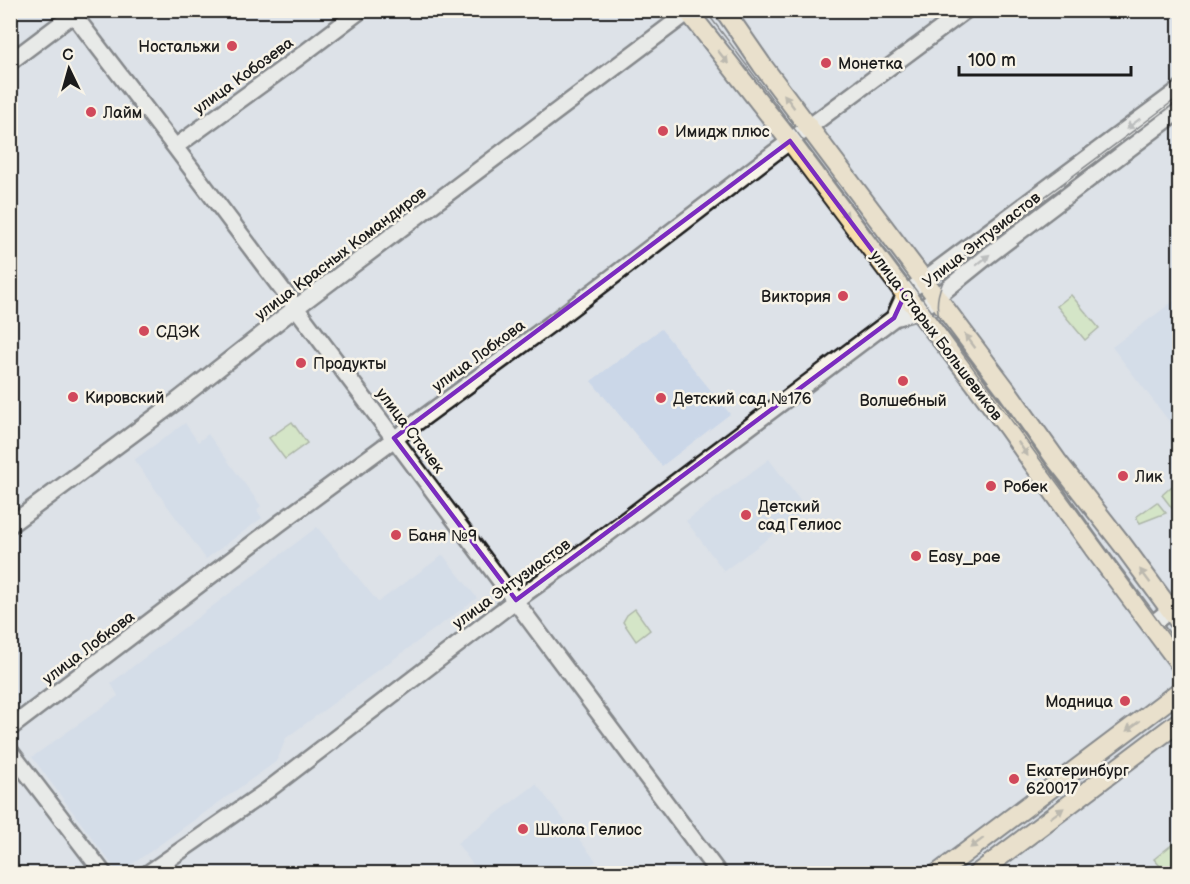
<svg xmlns="http://www.w3.org/2000/svg" width="1190" height="884" font-family="'Balsamiq Sans',sans-serif">
<rect width="100%" height="100%" fill="#dde2e8"/>
<filter id="ink" filterUnits="userSpaceOnUse"><feTurbulence type="fractalNoise" baseFrequency=".0167" numOctaves="2"/><feDisplacementMap in="SourceGraphic" scale="12" xChannelSelector="R" yChannelSelector="G"/><feConvolveMatrix kernelMatrix="1 2 1 2 8 2 1 2 1" color-interpolation-filters="sRGB"/></filter>
<g filter="url(#ink)">
<path fill="#cbd7e8" d="M1179,297L1180,426L1175,429L1112,347Z
M661,329L730,414L662,466L591,381Z
M185,423L198,442L208,434L261,506L257,510L262,518L206,559L134,460Z
M769,459L807,510L724,571L686,521Z
M317,527L378,602L443,555L477,598L286,738L277,761L120,873H118L32,757L118,696L111,683Z
M536,784L596,861L578,873H479L457,843Z"/>
<path fill="#cbe89f" stroke="#74825e" stroke-width="1.5" d="M1071,295L1099,328L1085,340L1057,306Z
M292,422L307,443L285,459L269,438Z
M1179,480V512H1175L1162,495Z
M1157,502L1166,513L1140,523L1136,517Z
M635,609L650,630L636,641L623,622L627,615Z
M1179,839V873H1166L1154,859Z"/>
<g fill="none" stroke-linecap="round" stroke-linejoin="round">
<g stroke="#1c1c1c" stroke-width="20">
<path id="minor" d="M70,10L175,147L369,405L719,874
M10,62L79,10
M175,147L299,57L361,10
M894,318L905,294L1180,89
M10,525L177,401L289,313L691,10
M1151,625L1180,602
M10,728L280,523L552,323L774,153L966,10
M10,751L104,874
M147,874L268,790L516,600L582,553L894,318L918,311L927,305L989,255L1180,110"/>
</g>
<g stroke="#1c1c1c" stroke-width="22">
<path id="major" d="M687,10L790,141L905,294L968,374L1008,428L1094,549L1180,664
M724,10L762,65L1005,388L1057,461L1122,544L1180,623
M937,874L1180,691
M977,874L1180,721"/>
</g>
<use href="#minor" stroke="#f7f3e8" stroke-width="15"/>
<use href="#major" stroke="#f8deab" stroke-width="18"/>
<path stroke="#1c1c1c" stroke-width="1.5" d="M705,10L927,305L1180,651
M940,320C934,304 939,285 949,272C967,249 1004,227 1028,209C1079,172 1129,134 1180,96"/>
</g>
<defs><path id="oneway-solid" d="M-6-.8H1V-3.2L6.5 0L1 3.2V.8H-6Z" transform="scale(1.5)"/></defs>
<g fill="#95876b">
<use href="#oneway-solid" transform="translate(723 57) rotate(52)"/>
<use href="#oneway-solid" transform="translate(789 101) rotate(-127)"/>
<use href="#oneway-solid" transform="translate(843 211) rotate(53)"/>
<use href="#oneway-solid" transform="translate(970 341) rotate(-127)"/>
<use href="#oneway-solid" transform="translate(1023 449) rotate(55)"/>
<use href="#oneway-solid" transform="translate(1145 576) rotate(-127)"/>
<use href="#oneway-solid" transform="translate(1133 726) rotate(143)"/>
<use href="#oneway-solid" transform="translate(1057 813) rotate(-37)"/>
<use href="#oneway-solid" transform="translate(977 843) rotate(143)"/>
</g>
<g fill="#94928c">
<use href="#oneway-solid" transform="translate(1133 124) rotate(143)"/>
<use href="#oneway-solid" transform="translate(983 260) rotate(-39)"/>
</g>
</g>
<path d="M0 0H1190V884H0ZM790,141L905,294L894,318L516,600L394,438Z" fill="#dde2e8" fill-opacity=".55" fill-rule="evenodd"/>
<path fill="none" stroke="#7b2cbf" stroke-width="4.5" stroke-linejoin="round" d="M790,141L905,294L894,318L516,600L394,438Z"/>
<g fill="#d1495b" stroke="#f7f3e8" stroke-width="2">
<circle cx="232" cy="46" r="6"/>
<circle cx="826" cy="63" r="6"/>
<circle cx="91" cy="112" r="6"/>
<circle cx="663" cy="131" r="6"/>
<circle cx="843" cy="296" r="6"/>
<circle cx="144" cy="331" r="6"/>
<circle cx="301" cy="363" r="6"/>
<circle cx="903" cy="381" r="6"/>
<circle cx="73" cy="397" r="6"/>
<circle cx="661" cy="398" r="6"/>
<circle cx="1123" cy="476" r="6"/>
<circle cx="991" cy="486" r="6"/>
<circle cx="746" cy="515" r="6"/>
<circle cx="396" cy="535" r="6"/>
<circle cx="916" cy="556" r="6"/>
<circle cx="1125" cy="701" r="6"/>
<circle cx="1014" cy="779" r="6"/>
<circle cx="523" cy="829" r="6"/>
</g>
<g text-anchor="middle" stroke-width="5" stroke-linejoin="round" paint-order="stroke">
<g font-size="16" fill="#1c1c1c" stroke="#f7f3e8" text-anchor="start">
<text x="220" y="52" text-anchor="end">Ностальжи</text>
<text x="838" y="69">Монетка</text>
<text x="103" y="118">Лайм</text>
<text x="675" y="137">Имидж плюс</text>
<text x="831" y="302" text-anchor="end">Виктория</text>
<text x="156" y="337">СДЭК</text>
<text x="313" y="369">Продукты</text>
<text x="85" y="403">Кировский</text>
<text x="673" y="404">Детский сад №176</text>
<text x="903" y="406" text-anchor="middle">Волшебный</text>
<text x="1135" y="482">Лик</text>
<text x="1003" y="492">Робек</text>
<text x="758" y="512">Детский<tspan x="758" dy="18">сад Гелиос</tspan></text>
<text x="408" y="541">Баня №9</text>
<text x="928" y="562">Easy_pae</text>
<text x="1113" y="707" text-anchor="end">Модница</text>
<text x="1026" y="776">Екатеринбург<tspan x="1026" dy="18">620017</tspan></text>
<text x="535" y="835">Школа Гелиос</text>
</g>
<g font-size="16" fill="#1c1c1c" stroke="#f7f3e8">
<text transform="translate(243 75) rotate(-36)" y="6">улица Кобозева</text>
<text transform="translate(981 239) rotate(-38)" y="6">Улица Энтузиастов</text>
<text transform="translate(340 253) rotate(-37)" y="6">улица Красных Командиров</text>
<text transform="translate(937 335) rotate(53)" y="6">улица Старых Большевиков</text>
<text transform="translate(478 355) rotate(-36)" y="6">улица Лобкова</text>
<text transform="translate(411 430) rotate(53)" y="6">улица Стачек</text>
<text transform="translate(511 583) rotate(-36)" y="6">улица Энтузиастов</text>
<text transform="translate(88 647) rotate(-37)" y="6">улица Лобкова</text>
</g>
</g>
<rect width="1190" height="884" fill="none" stroke="#f7f3e8" stroke-width="36"/>
<rect x="18" y="18" width="1154" height="848" fill="none" stroke="#1c1c1c" stroke-width="2" filter="url(#ink)"/>
<g transform="translate(69 69) rotate(355)" stroke="#f7f3e8" stroke-width="4.5" paint-order="stroke">
<path d="M0-4.5L10 22L0 15L-10 22Z" fill="#1c1c1c"/>
<text y="-9" font-size="16" font-weight="bold" text-anchor="middle" fill="#1c1c1c">С</text>
</g>
<path d="M959 66v9h172v-9" fill="none" stroke="#1c1c1c" stroke-width="3"/>
<text x="968" y="66" font-size="18" fill="#1c1c1c" stroke="#f7f3e8" stroke-width="4.5" paint-order="stroke">100 m</text>
</svg>
